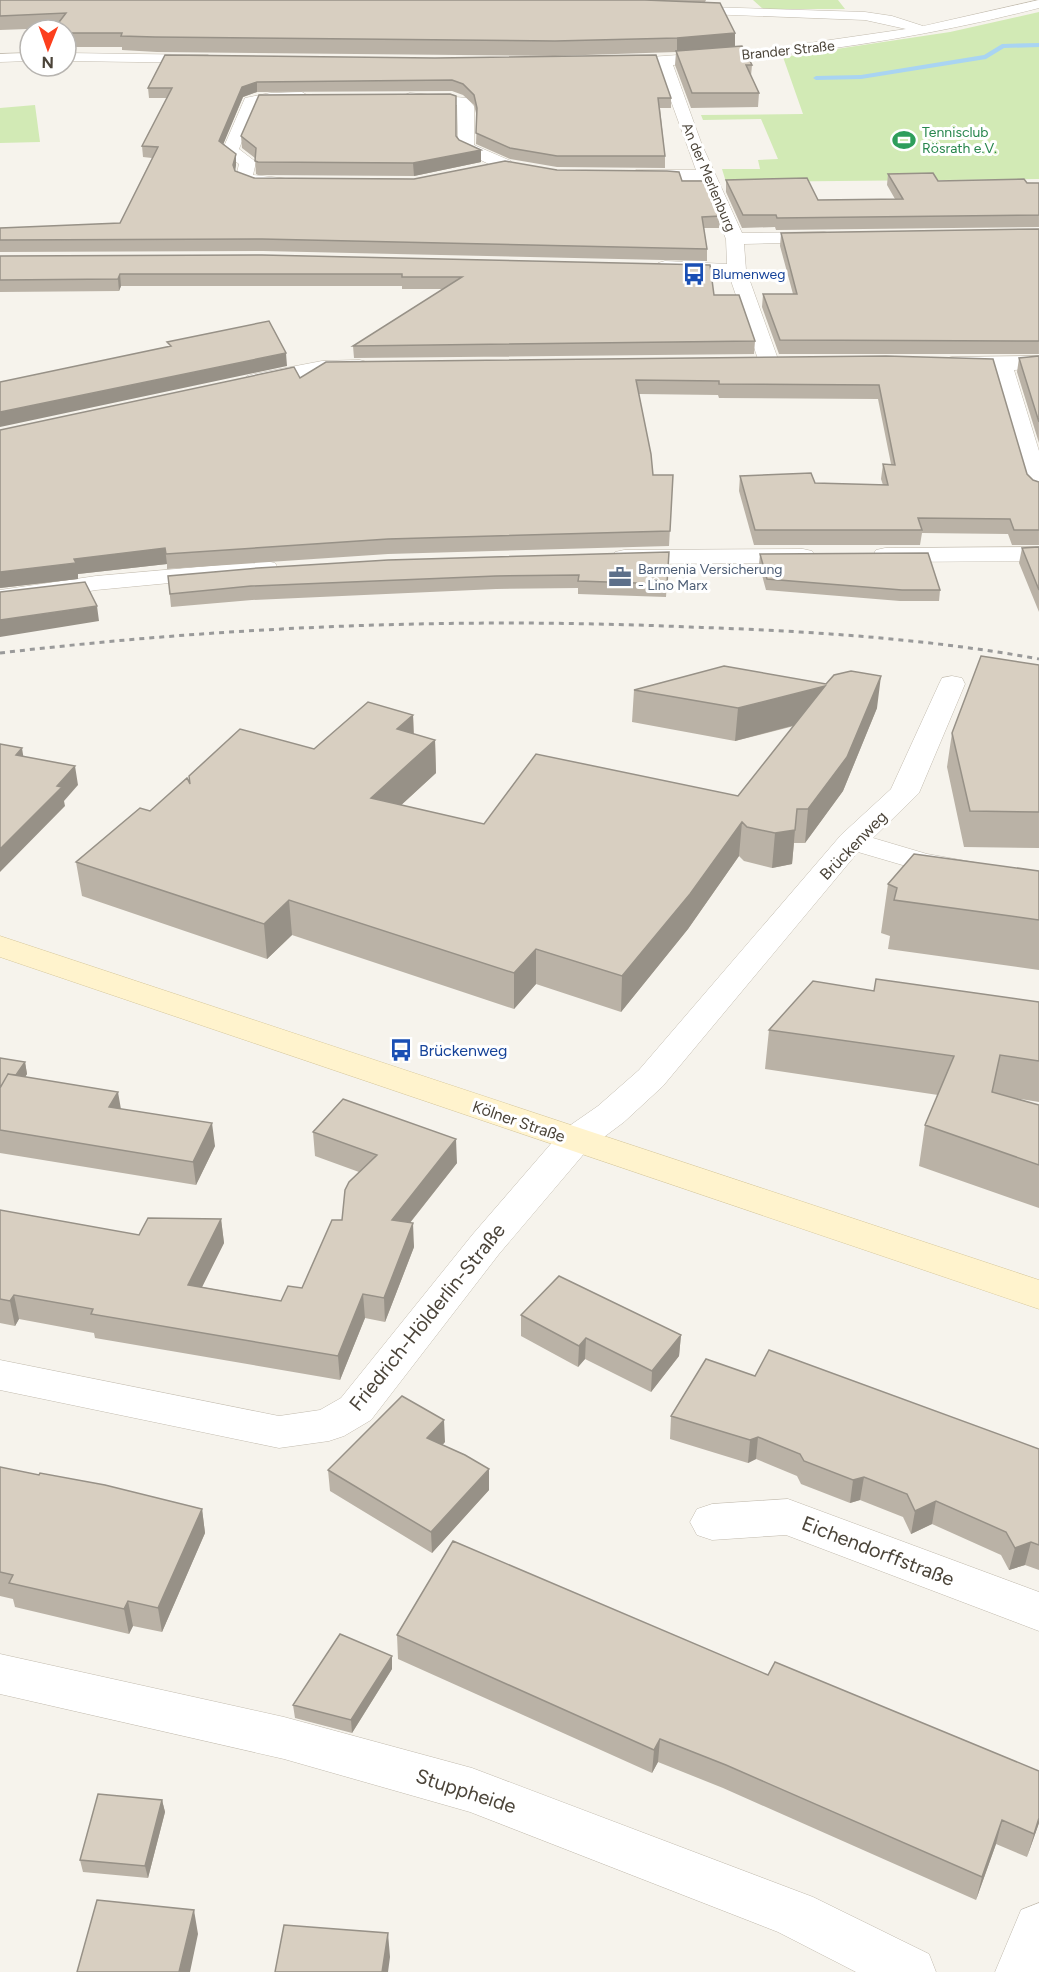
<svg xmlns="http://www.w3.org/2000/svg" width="1039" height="1972" font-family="Figtree,sans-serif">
<rect width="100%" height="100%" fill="#f6f3ec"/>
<path fill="#d2eab5" d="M753,0H838L845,9H763Z
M1039,12V179L726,182L722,169H760L758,160L778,159L761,119L703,120L701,115L803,114L783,57L950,32Z
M35,105L40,142L0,143V108Z"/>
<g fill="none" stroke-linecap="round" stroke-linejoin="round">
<path fill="#a9d4f2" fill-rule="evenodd" d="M1039,43V47L1004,48L986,59L861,79L816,80L813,78L816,76L861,75L984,55L1002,44Z"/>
<g stroke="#c2bbae" stroke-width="1">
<path id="street" d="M1039,0V8C918,39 797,56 673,65L702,145L742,233L824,232L830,233L833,237L830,241L824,242L744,244L746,270L779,362L776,366L769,368L762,366L759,362L729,275L658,271L656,267L658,263L665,261L727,264L726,239L701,180H636L628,175L636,170H696L658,65L614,67L607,63L609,60L775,48L906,29L865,20L680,13L675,12L673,9L675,6L865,12L892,16L923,26Z
M30,53V61L0,62V54Z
M66,53L208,55L215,59L208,63L66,61Z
M302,92L310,97L307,100L256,105L239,149L256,162L253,175L290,179L293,183L290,187C274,190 246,190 236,177L239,164L222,151L245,98L270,93Z
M410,93L467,98L474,106V145L511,161L513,165L511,169H499L460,150L458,147L457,105L405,101L402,98L405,95Z
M1039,356V368L1014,370L1039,451V495L1031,493L1027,488L993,370L944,367L941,363L944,359L951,357Z
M360,360L367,362L370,366L367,370L322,373L254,386L247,384L244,380L247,376L254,374L322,361Z
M1039,547V561L885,562L876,560L873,555L876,550L885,548Z
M803,549L812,551L815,556L812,561L803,563L624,564L615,562L612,557L615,552L624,550Z
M266,561L275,563L278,568L275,573L96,590L0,606V590L96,576Z
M952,676L962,678L965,684L919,793L873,838L927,854L1039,874V892L923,871L858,852L663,1086L624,1122L588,1149L499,1254L371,1420L344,1436L329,1441L279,1448L0,1390V1360L279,1416L320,1410L341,1398L473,1234L562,1131L598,1106L639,1070L841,835L891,789L939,684L942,678Z
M788,1499L1039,1592V1631L786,1535L712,1540L697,1535L690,1522L697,1509L712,1504Z
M0,1654L284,1717L472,1768L813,1897L929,1954L936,1972H856L778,1932L470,1812L284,1759L0,1694Z
M1039,1903V1972H995L1021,1910Z"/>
</g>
<g stroke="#d6c79b" stroke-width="1">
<path id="secondary" d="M0,936L1039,1280V1309L0,957Z"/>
</g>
<use href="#street" fill="#fff" fill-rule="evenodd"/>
<use href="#secondary" fill="#fff3cd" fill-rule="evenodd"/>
<path stroke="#9a9a9a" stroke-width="3" stroke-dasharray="5 5" stroke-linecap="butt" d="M0,653C230,626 459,617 690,627C807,631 924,638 1039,659"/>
</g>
<path fill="#bab2a6" d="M0,0H706L705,2L735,33V47L752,65L751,76L759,93L758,107L691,108L675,65L676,52L555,56L157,52L122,50V47H66V30L55,28L0,30Z
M165,55L671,98V108H660L665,156V168L557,167L510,159L476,144L477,117L474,105L463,95L452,91L257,92L243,97L223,144L236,165L235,171L254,178L414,179L557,170L682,181L720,216L719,228H704L707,249V261L263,251L0,252V228L120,223L152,158L143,157L142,146L167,98H149L148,88Z
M241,136H456L459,140L481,150V162L414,176L258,175L256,174L255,158L242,148Z
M888,174L938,181L1039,183V227L776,230L775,227L742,228L726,192V180L818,200L895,199L887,185Z
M1039,229V354H779L762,307L763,294H793L780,246L781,233Z
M262,255L714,295L755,341L754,354L354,358L353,346L443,289H402V286H121L119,291L0,292V256Z
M886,356L1027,474L1033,480L1039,482V545H1012L1008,534L922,533L920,545H754L739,491L740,476L815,483L883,485L881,479L883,464H891L878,399L719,398L718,395L639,394L653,475H673L669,546L388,554L167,569V564L78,574V579L0,588L300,378Z
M1039,356V443L1017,372L1019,358Z
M1039,547V612L1019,563L1022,548Z
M669,552L666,597L578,594V588L496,589L252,600L171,607L168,576Z
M760,554L940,590L939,601H900L766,590L759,564Z
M1039,665V848L964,847L947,767L952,733Z
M634,690L877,708L843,791L805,843H794L792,864L772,868L744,861L739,856L688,929L621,1012L536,984L514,1009L292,935L267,959L82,896L76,862L190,784L314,749L413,715L414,734L435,740L436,773L401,805L484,824L738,796L794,726L735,741L632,722Z
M1039,871V970L888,949L890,936L881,933L888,884Z
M874,991L1039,1002V1102L1014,1098L1039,1105V1208L919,1166L925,1125L938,1095L765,1069L769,1030Z
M0,1058L25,1062L27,1074L25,1077L121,1109L215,1146L196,1185L0,1153Z
M313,1132L457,1163L410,1223L414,1247L385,1322L365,1318L340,1380L95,1338L94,1333L19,1319L15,1326L0,1323V1210L139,1235L221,1219L224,1243L202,1287L281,1301L302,1288L342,1220L359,1172L315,1156Z
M521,1315L681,1335L679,1356L651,1392L585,1359L578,1367L521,1336Z
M755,1376L1039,1449V1570L1025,1565L1009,1570L1001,1555L932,1524L911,1534L903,1517L860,1500L850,1503L801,1484L797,1476L756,1459L748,1463L670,1439L671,1416Z
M445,1442L442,1445L489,1490L432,1553L330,1491L328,1470Z
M0,1467L202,1509L205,1533L162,1632L133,1626L129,1634L15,1607L13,1599L0,1596Z
M397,1635L768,1675L1039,1771V1823L1027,1857L996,1844L976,1900L723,1788L658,1762L652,1773L398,1659Z
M392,1669L352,1733L295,1718L293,1705Z
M162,1800L165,1812L148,1878L83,1872L80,1860Z"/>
<path fill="#979187" d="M735,33V47L677,52V38Z
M257,82V92L243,97L220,152L219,141L242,87Z
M481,150V162L414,176L413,163Z
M236,154V165L234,176L233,165Z
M120,274L121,286L119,291L118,279Z
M286,353L287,366L0,427V412Z
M165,548L167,564L78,574V579L0,588V572L74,559Z
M97,606L99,621L0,637V620Z
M881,676L877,708L843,791L805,843L808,809Z
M825,686L822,718L735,741L738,708Z
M413,715L414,748L397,729Z
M435,740L436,773L372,832L371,798Z
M22,748L25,767L16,755Z
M75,766L78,785L64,801L65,806L0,872V849Z
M742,822L739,856L688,929L621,1012L622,976Z
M795,830L792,864L772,868L775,833Z
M289,900L292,935L267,959L264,924Z
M536,949V984L514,1009V973Z
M25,1062L27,1074L5,1109L3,1096Z
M118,1092L122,1115L109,1107Z
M212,1123L215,1146L196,1185L193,1162Z
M456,1139L457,1163L393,1244L392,1220Z
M221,1219L224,1243L191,1309L188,1285Z
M413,1223L414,1247L385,1322L384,1298Z
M363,1294L365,1318L340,1380L338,1356Z
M14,1295L19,1319L15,1326L10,1301Z
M681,1335L679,1356L651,1392L652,1371Z
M586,1338L585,1359L578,1367L579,1346Z
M444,1420L445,1442L428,1460L427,1438Z
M758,1437L756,1459L748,1463L750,1440Z
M489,1469V1490L432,1553L431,1532Z
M864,1477L860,1500L850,1503L853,1480Z
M936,1501L932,1524L911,1534L915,1511Z
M202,1509L205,1533L162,1632L158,1608Z
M1031,1542L1025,1565L1009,1570L1015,1548Z
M128,1601L133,1626L129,1634L124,1609Z
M392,1656V1669L352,1733L351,1720Z
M660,1739L658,1762L652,1773L654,1750Z
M162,1800L165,1812L148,1878L145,1866Z
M1039,1818V1823L1027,1857L1034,1834Z
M1002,1820L996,1844L976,1900L982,1877Z
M194,1910L198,1934L190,1972H179Z
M388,1933L390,1957L388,1972H382Z"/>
<path fill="#d8cfc1" stroke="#979187" stroke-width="1.5" d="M0,0H645L720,3L735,33L677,38L555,41L155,37L121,36L122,33H66V30H53L66,13L0,16Z
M742,46L752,65H746L759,93H692L676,51Z
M165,55L435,58L656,55L671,98H658L665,156H557L510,148L476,133L477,108L474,95L463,84L452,80L257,82L242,87L219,141L236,154L233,165L235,171L254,178L414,179L505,161L557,170L667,171L679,172L682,181H704L720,216L702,217L707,249L262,239L0,240V228L120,223L158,147L142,146L172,88H148Z
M450,94L456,96V136L459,140L481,150L413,163L258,162L255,161L256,148L241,136L259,95Z
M933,173L938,181L1024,179L1027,183H1039V215L777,218L776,215H743L726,180L807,178L818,200L903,199L888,174Z
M1039,229V341L780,340L763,294H797L781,233Z
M262,255L710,265L714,295H739L755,341L353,346L462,277H402V274H120L118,279L0,280V256Z
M269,321L286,353L0,412V382L171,346L167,342Z
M886,356L993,359L1027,474L1033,480L1039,482V530H1014L1010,519L918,518L922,530H755L740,476L811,473L815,483L888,485L883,464L895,465L879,385L719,384V381L636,380L651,454L653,475H673L670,531L388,539L166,554L165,548L74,559L76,563L0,572V430L294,367L300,378L326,362Z
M1039,356V422L1019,358Z
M1039,547V590L1022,548Z
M669,552L667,584L578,581L579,575L496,576L251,586L170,594L168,576L258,568L388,560Z
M928,553L940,590H902L767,579L760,554Z
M85,582L97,606L0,620V592Z
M981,656L1039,665V812L970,811L952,733Z
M724,666L826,684L834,675L851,671L881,676L847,757L808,809H797L795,830L775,833L747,827L742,822L690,894L622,976L536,949L514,973L289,900L264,924L76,862L140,808L150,811L187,778L190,784L189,776L240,729L314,749L368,702L413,715L397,729L435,740L371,798L484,824L536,754L738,796L825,686L738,708L634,690Z
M0,744L22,748L16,755L75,766L57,786L62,787L0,849Z
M914,854L1039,871V920L894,900L897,888L888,884Z
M876,979L1039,1002V1061L1000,1055L992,1092L1039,1105V1165L925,1125L954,1056L769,1030L813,981L874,991Z
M0,1058L25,1062L16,1075L8,1074L0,1088Z
M8,1074L118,1092L109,1107L212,1123L193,1162L0,1130V1088Z
M343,1099L456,1139L392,1220L413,1223L384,1298L363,1294L338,1356L91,1314L93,1309L14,1295L10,1301L0,1299V1210L139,1235L148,1218L221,1219L188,1285L281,1301L288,1286L302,1288L332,1220H342L345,1190L349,1182L377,1155L313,1132Z
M559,1276L681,1335L652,1371L586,1338L579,1346L521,1315Z
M769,1350L1039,1449V1545L1031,1542L1015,1548L1006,1532L936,1501L915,1511L907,1494L864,1477L853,1480L804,1461L800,1454L758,1437L750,1440L671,1416L706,1359L755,1376Z
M402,1396L444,1420L427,1438L465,1455L489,1469L431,1532L328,1470Z
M0,1467L39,1475L40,1473L105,1485L202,1509L158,1608L128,1601L124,1609L9,1583L13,1575L0,1572Z
M453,1541L768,1675L775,1662L1039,1771V1818L1034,1834L1002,1820L982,1877L726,1765L660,1739L654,1750L397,1635Z
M340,1634L392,1656L351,1720L293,1705Z
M98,1794L162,1800L145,1866L80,1860Z
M97,1900L194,1910L179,1972H77Z
M284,1925L388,1933L382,1972H275Z"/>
<defs>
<g id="stadium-bare" transform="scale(1.8)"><path d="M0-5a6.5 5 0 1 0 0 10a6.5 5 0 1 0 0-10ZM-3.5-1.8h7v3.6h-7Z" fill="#2e9e5b" stroke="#fff" stroke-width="2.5" paint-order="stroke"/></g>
<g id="bus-bare" transform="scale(1.8)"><path d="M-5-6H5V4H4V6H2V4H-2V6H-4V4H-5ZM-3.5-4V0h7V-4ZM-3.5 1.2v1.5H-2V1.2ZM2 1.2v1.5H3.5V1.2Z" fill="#1a4fb4" stroke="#fff" stroke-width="2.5" paint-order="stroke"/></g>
<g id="office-bare" transform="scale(1.8)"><path d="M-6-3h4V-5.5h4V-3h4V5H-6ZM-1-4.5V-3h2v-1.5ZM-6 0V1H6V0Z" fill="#5c6f8a" stroke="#fff" stroke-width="2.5" paint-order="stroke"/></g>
</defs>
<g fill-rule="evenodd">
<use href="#stadium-bare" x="904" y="140"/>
<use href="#bus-bare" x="694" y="274"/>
<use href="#office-bare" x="620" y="577"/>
<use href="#bus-bare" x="401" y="1050"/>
</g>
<g text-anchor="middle" stroke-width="6" stroke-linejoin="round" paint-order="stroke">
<g font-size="14" fill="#4b4439" stroke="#fff">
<text transform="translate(788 50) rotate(-6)" y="5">Brander Straße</text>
<text transform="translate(709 177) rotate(67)" y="5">An der Merlenburg</text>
</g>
<g font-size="14" fill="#27864d" stroke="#fff" text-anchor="start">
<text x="922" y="137">Tennisclub<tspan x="922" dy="16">Rösrath e.V.</tspan></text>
</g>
<g font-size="14" fill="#164399" stroke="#fff" text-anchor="start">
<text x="712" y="279">Blumenweg</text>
</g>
<g font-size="14" fill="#4e5e75" stroke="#fff" text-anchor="start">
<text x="638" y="574">Barmenia Versicherung<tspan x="638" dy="16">- Lino Marx</tspan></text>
</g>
<g font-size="16" fill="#4b4439" stroke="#fff">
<text transform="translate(853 845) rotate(-46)" y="6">Brückenweg</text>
<text transform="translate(519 1121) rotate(19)" y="6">Kölner Straße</text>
</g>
<g font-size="16" fill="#164399" stroke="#fff" text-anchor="start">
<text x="419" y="1056">Brückenweg</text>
</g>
<g font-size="20" fill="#4b4439" stroke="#fff">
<text transform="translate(427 1317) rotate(-51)" y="7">Friedrich-Hölderlin-Straße</text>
<text transform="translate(878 1551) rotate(21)" y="7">Eichendorffstraße</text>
<text transform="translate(466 1791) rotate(18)" y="7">Stuppheide</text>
</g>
</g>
<g transform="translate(48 48) rotate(181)"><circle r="28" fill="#ffffff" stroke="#b7b4b0" stroke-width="1.5"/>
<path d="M0-4.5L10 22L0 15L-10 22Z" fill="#fc3f1d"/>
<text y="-9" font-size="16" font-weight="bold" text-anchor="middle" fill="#4b4439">N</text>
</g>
</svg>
